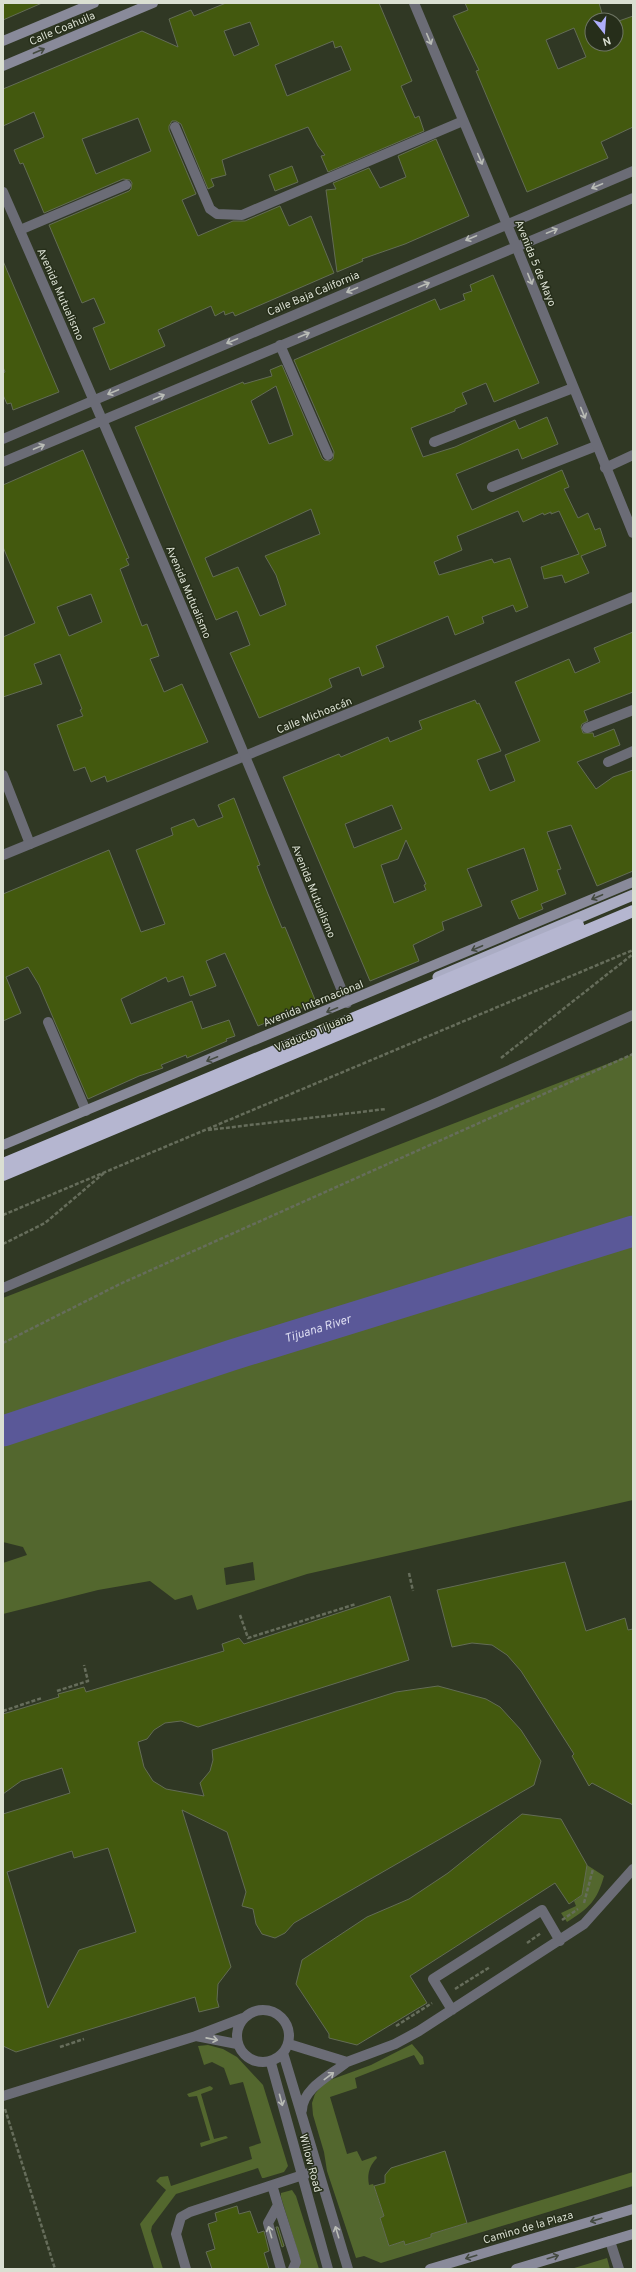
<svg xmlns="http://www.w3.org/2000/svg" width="636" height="2272" font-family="Overpass,sans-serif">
<rect width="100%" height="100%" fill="#303824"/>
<path fill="#53672e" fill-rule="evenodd" d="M633,1054V1500L307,1574L197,1610L192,1595L175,1600L150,1581L98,1590L3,1614V1563L27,1555L23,1547L3,1542V1298ZM253,1562L255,1580L226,1585L224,1568Z
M587,1865L604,1876C597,1901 589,1908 567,1922L561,1913L576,1906L574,1901L582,1895Z
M412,2044L423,2057L424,2064L420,2065L414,2055L355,2078L357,2088L330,2097L347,2154L357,2151L362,2161L376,2156L377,2158C369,2166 367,2175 369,2185L373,2184L374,2186L384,2216L380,2218L389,2246L404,2241L405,2245L431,2237V2234L633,2172V2186L381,2263L364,2256L356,2258L327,2171L324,2152L313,2115L312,2103L315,2094L322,2085L330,2080L371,2065Z
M208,2045L223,2049L237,2057L263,2085L288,2166L284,2172L264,2178H262L258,2168L176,2194L152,2226L151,2231L163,2269H154L140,2224L166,2190L156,2181L160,2177L168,2176L171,2186L252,2159L249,2147L261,2143L243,2082L230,2085L224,2068L212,2062L204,2065L198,2046Z
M210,2086L213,2088L212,2090L201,2094L214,2139L226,2136L228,2138L201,2147L200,2143L210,2140L197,2096L189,2097L187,2094Z
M292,2190L296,2196L319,2269H298L300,2259L281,2197V2193Z
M607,2258L610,2269H571Z"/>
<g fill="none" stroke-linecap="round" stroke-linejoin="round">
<path stroke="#5a5898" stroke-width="31" id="s1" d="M3,1431L232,1355L633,1231"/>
</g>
<path fill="#43590e" stroke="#636c55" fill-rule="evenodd" d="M3,3H42L3,20Z
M226,3H379L412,81L401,86L415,118L419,116L424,131L328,172L321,156L325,155L318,146L308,127L222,160L226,175L211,179L214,186L208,189L181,124L176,121H172L169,126V130L196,194L182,200L198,236L233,221H245L280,206L289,226L311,216L334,273L235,316L233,312L225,315L224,311L215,316L211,306L158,330L165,346L110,370L93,328L105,323L94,298L82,303L49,225L129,191L131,189L132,183L130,180L123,179L44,213L23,163L20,164L14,150L44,137L34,112L3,126V89L142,31L178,47L169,19L191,10L194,16ZM250,22L259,45L234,56L224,31ZM333,41L335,48L341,46L351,70L287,96L275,65ZM138,118L151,151L96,174L82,139Z
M465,3H599L604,20H592V44H616V22L633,16V127L601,142L608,158L527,192L476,71L479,70L453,16L468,10ZM574,28L586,57L558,69L546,40Z
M436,139L469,216L405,244L362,259L363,261L337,272L326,190L336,189L333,183L369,168L380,188L406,177L398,156Z
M292,166L298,182L275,191L269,175Z
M3,261L59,392L13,410L11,403L7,404L3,395V373L5,372L3,367Z
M493,275L539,383L494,402L486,383L462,393L467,404L455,409V411L411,428L423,457L455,447L515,420L519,429L547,417L558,444L522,459L518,449L456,474L472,510L562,470L569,487L564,489L578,518L588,513L595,530L600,528L606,546L581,556L589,573L565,583L562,575L544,579L541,567L579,554L559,511L551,514V512L544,515L543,513L523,522L518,511L457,536L462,550L434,562L439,575L492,559L494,563L510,558L528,607L516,612L513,605L482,617L484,623L455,635L448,616L376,646L384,667L362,676L359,667L329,679L332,687L324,691L259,718L230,653L250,645L237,611L216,620L135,427L243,382L244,384L272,376L270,370L282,365L322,458L324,460L330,461L333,459L334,452L294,360L435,299L440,310L465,300L463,294L472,291L470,285ZM276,386L293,435L269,444L251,401ZM311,509L320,534L265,556L276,575L286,605L260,616L238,567L213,577L205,558Z
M83,450L129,558L126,559L129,565L120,569L142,626L147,624L159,656L150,659L164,692L182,684L208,742L107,782L105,776L91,782L85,767L74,771L57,725L83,716L80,710L82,709L60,654L34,664L42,684L3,697V637L35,623L3,547V485ZM91,594L102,622L69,636L57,607Z
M633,632V692L584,711L588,721L582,724L581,727L583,733H593L594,737L614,729L620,745L577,762L596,789L613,777L633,770V871L597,886L571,825L547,832L561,869L557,870L566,894L541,904L543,909L519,919L511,901L538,890L524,848L467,869L482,906L442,922L444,930L413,945L419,961L370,981L283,777L339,754L341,757L388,737L390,742L422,729L419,721L475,700L477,704L479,703L501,751L477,760L490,791L515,781L505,755L540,741L515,682L569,659L575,673L600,662L594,648ZM392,805L402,829L354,848L345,824ZM406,840L426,884L424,885L426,890L394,903L381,865L398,859Z
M234,798L260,865L257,866L268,894L282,928L285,927L316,1002L258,1026L225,953L206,961L216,986L190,996L183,976L168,982L166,977L121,999L131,1024L192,1001L202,1029L229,1020L235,1036L226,1039L227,1041L187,1058L186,1055L161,1065L163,1068L139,1076L88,1099L39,985L28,967L6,977L21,1013L3,1021V894L109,850L141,932L165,924L136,850L173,835L171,828L194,819L198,827L223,817L218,805Z
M565,1562L586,1631L625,1618L628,1630L633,1629V1805L592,1783L589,1786L572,1756L574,1754L521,1671L507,1655L492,1645L472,1643L452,1647L437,1590Z
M390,1596L409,1660L198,1727L181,1721L165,1723L154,1730L147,1739L138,1742L144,1767L153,1781L166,1789L204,1796L200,1783L210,1771L213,1760L212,1750L396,1692L438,1686L486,1699L500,1707L521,1730L541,1761L534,1785L294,1923L285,1933L275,1938L262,1934L256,1924L253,1909L242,1906L246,1892L227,1832L182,1810L231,1967L218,1984L217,2000L219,2007L199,2012L195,1997L16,2052L3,2046V1814L70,1793L62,1768L21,1781L3,1794V1714L59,1697L58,1694L84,1687L86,1692L224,1651L222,1644L239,1638L244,1644ZM108,1848L136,1932L79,1950L48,2008L7,1872L72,1851L74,1858Z
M522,1814L561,1819L587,1865L582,1895L569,1904L555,1883L410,1976L427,2003L357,2045L329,2038V2034L296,1984L302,1960L367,1917L409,1899L448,1873Z
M445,2151L467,2223L431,2234V2237L405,2245L404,2241L389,2246L380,2218L384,2216L374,2186L385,2183V2175L391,2168Z
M237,2206L239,2214L250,2211L258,2233L264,2231L269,2251L264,2253L269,2269H212L206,2252L215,2249L208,2224L217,2221L215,2213Z
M276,2227H278L284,2246L282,2247Z"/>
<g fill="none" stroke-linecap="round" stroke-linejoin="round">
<path stroke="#666d5b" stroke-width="2.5" stroke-dasharray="4 2" stroke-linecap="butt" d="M501,1058L633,954
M208,1130L386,1109
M3,1215L633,950
M3,1244L45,1223L104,1173
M3,1343L120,1284L633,1054
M409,1573L413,1591
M240,1615L248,1638L356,1604
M57,1691L88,1681L84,1665
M3,1711L42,1698
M584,1903L593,1869
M562,1920L578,1909
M527,1943L541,1933
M455,1989L490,1967
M396,2026L432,2003
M60,2047L84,2039
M5,2109L55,2269"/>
<path stroke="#6b6c76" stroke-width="10" d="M175,127L210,209L217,214L242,215L463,121
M20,230L126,185
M280,345L328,455
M434,442L573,388
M605,468L633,455
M492,487L596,446
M587,728L633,710
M608,762L633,751
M3,775L30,844
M3,1288L438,1102L633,1015
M237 2036a26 26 0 1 1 52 0a26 26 0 1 1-52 0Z
M452,2010L433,1979L542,1910L560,1941
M237,2044L196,2036L243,2018
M289,2044L347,2062L395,2044L419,2031L584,1924L633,1869
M283,2053L348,2269
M271,2063L328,2269
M3,2096L196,2036
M302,2110C303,2088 330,2076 347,2062
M272,2185L278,2205L268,2223L281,2269
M278,2205L294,2255L296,2262L293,2269
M610,2241L619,2269
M186,2269L176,2234L181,2217L190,2212L318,2170"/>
<path stroke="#6b6c76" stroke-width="10" d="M3,855L633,597
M48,1022L86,1111"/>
<path stroke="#6b6c76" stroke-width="10" d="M414,3L516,246L633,533
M3,192C121,461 236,731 347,1003
M3,439L633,171
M3,462L633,198"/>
<path stroke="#898a9a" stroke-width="10" d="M3,41L94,3
M3,66L153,3
M3,1145L633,882
M430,2269L633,2209
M516,2269L633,2234"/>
<path stroke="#aaacc3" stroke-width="11" d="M438,977L633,895"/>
<path stroke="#b5b6d0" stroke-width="12" d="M3,1164L578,925
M3,1175L633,911"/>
</g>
<defs><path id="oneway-shaft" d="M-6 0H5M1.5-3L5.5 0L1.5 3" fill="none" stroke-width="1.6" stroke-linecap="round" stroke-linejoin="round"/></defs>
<g stroke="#b9bcb6">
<use href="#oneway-shaft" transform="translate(429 39) rotate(67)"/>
<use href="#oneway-shaft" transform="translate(480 159) rotate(67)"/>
<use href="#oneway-shaft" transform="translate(597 186) rotate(157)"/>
<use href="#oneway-shaft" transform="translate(552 231) rotate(-22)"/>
<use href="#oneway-shaft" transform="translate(471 238) rotate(157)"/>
<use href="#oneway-shaft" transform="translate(530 279) rotate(68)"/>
<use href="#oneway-shaft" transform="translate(424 285) rotate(-23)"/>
<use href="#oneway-shaft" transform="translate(352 290) rotate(157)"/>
<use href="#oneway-shaft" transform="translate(304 335) rotate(-23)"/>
<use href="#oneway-shaft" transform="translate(232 341) rotate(157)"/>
<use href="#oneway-shaft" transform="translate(113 392) rotate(157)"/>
<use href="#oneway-shaft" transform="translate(159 397) rotate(-23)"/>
<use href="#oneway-shaft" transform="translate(583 413) rotate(68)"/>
<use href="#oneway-shaft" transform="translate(39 447) rotate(-23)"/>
<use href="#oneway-shaft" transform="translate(212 2039) rotate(11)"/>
<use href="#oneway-shaft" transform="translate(329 2076) rotate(-37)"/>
<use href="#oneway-shaft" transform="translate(281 2100) rotate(75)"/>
<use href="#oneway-shaft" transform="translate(270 2232) rotate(-106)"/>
<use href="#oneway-shaft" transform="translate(337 2232) rotate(-107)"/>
</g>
<g stroke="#444a40">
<use href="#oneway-shaft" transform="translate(39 51) rotate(-23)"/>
<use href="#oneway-shaft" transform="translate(597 897) rotate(157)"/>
<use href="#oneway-shaft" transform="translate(477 948) rotate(157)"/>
<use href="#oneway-shaft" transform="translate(332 1010) rotate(158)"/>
<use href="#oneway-shaft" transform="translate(212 1059) rotate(158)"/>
<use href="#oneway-shaft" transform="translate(596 2220) rotate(164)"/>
<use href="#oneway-shaft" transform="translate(471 2257) rotate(163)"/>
<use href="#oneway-shaft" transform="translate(553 2257) rotate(-17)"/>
</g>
<g text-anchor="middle" stroke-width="3" stroke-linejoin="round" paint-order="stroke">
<g font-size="11" fill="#dadfd2" stroke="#262e1a">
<text transform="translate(62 28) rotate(-23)" y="4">Calle Coahuila</text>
<text transform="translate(536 263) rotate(68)" y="4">Avenida 5 de Mayo</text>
<text transform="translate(313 293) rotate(-23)" y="4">Calle Baja California</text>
<text transform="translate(61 294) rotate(66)" y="4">Avenida Mutualismo</text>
<text transform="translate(189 592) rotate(67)" y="4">Avenida Mutualismo</text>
<text transform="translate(314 715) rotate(-22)" y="4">Calle Michoacán</text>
<text transform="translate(314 891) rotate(68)" y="4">Avenida Mutualismo</text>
<text transform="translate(313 1003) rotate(-22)" y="4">Avenida Internacional</text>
<text transform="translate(313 1032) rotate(-23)" y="4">Viaducto Tijuana</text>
<text transform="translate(311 2163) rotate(75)" y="4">Willow Road</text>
<text transform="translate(528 2227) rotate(-16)" y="4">Camino de la Plaza</text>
</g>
<g font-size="12" font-style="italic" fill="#dedef2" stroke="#262e1a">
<text dy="4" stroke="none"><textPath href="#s1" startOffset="331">Tijuana River</textPath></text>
</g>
</g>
<rect width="636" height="2272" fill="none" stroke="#dadfd2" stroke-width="8"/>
<g transform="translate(604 32) rotate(163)"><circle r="19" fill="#262e1a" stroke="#6e7564"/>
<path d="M0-3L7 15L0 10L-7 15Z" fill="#aeaefa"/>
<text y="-6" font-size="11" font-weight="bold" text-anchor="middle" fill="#dadfd2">N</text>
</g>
</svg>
